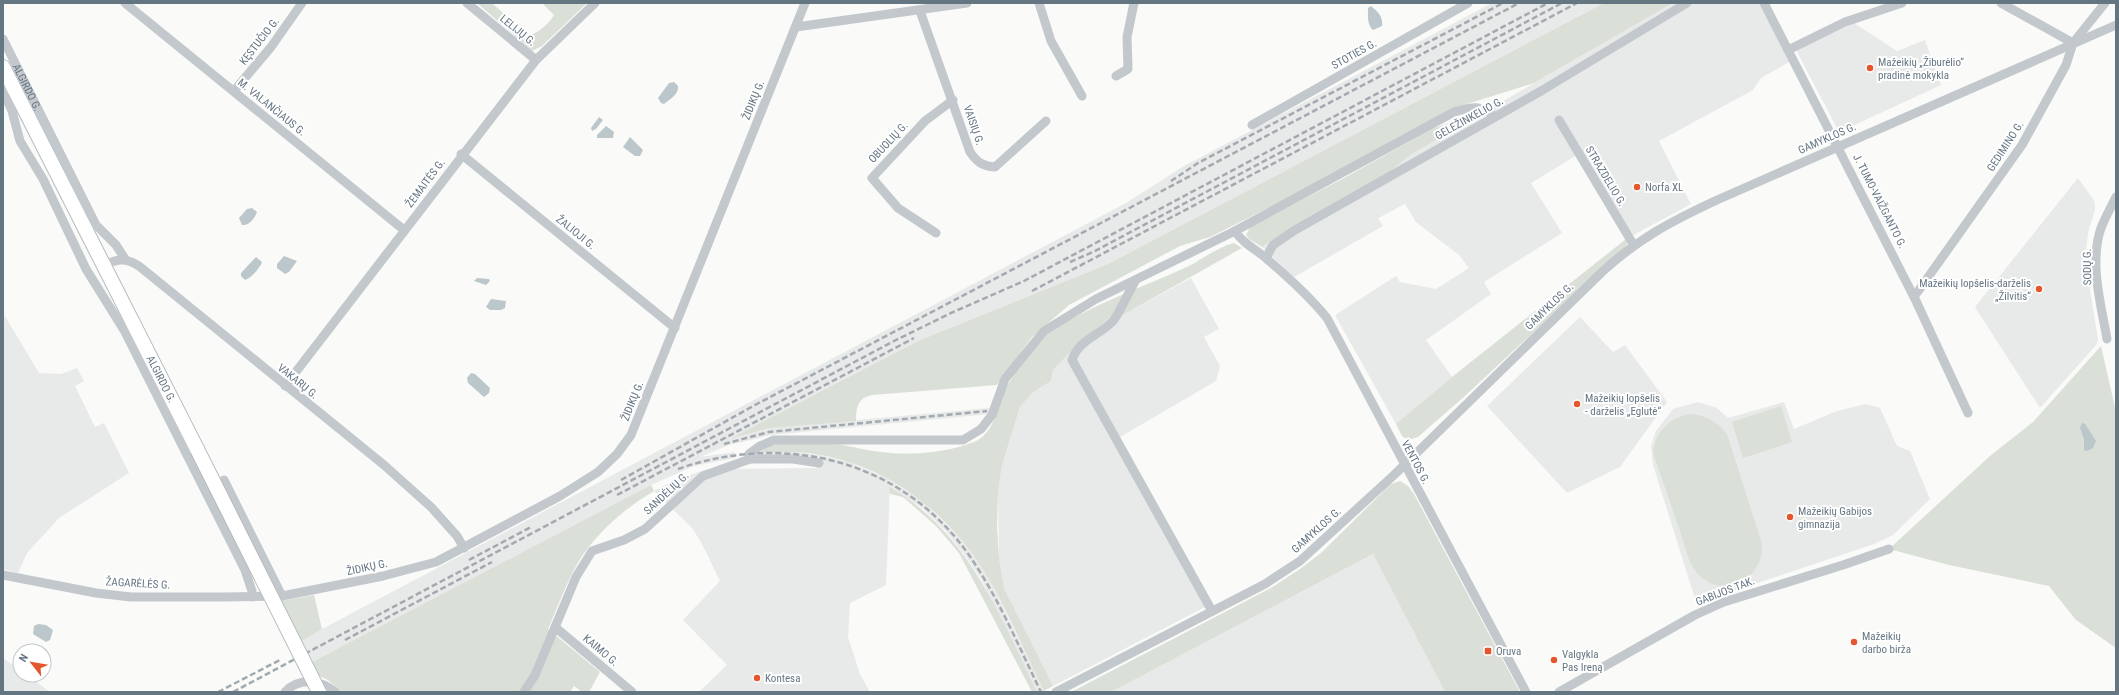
<svg xmlns="http://www.w3.org/2000/svg" width="2119" height="695" font-family="'Roboto Condensed',sans-serif">
<rect width="100%" height="100%" fill="#fafaf8"/>
<path fill="#e8e9e9" d="M1492,3H1604L1108,264L918,341L735,437L770,428L989,408L990,414L771,435L729,445L700,457L735,452V458L694,466L651,485L312,662L302,641L322,629L1126,203L1184,166Z
M1673,3H1761L1791,61L1761,78L1753,90L1659,141L1691,204L1626,239L1577,155L1531,183L1562,233L1484,282L1491,294L1426,340L1452,377L1396,424L1335,315L1396,276L1400,282L1436,289L1469,268L1459,255L1416,222L1405,204L1378,218L1383,226L1294,277L1262,247L1295,225L1387,174L1412,154L1465,123Z
M1854,23L1897,51L1925,40L1941,85L1846,129L1838,130L1796,50Z
M2078,178L2095,202V210L2088,233L2085,257L2098,340L2096,345L2040,408L1975,307Z
M1191,278L1219,329L1204,337L1220,366L1216,381L1115,440L1207,606L1053,686L1004,588L999,558L998,492L1002,465L1020,407L1032,393L1051,381L1053,370L1074,348L1109,318L1123,315Z
M3,313L39,373L61,374L77,368L84,381L75,386L95,427L104,423L129,473L59,518L27,553L18,573L3,569Z
M1580,317L1613,352L1625,345L1667,402L1620,467L1567,493L1487,406Z
M1698,402L1717,408L1728,418L1784,402L1794,429L1837,411L1866,404L1880,408L1897,446L1910,451L1930,499L1893,535L1874,544L1713,598L1696,602L1653,465L1651,446L1656,431L1673,409Z
M760,452H793L820,455L849,462L886,478L921,500L957,535L978,561L991,582L1044,691L1037,692L981,579L967,558L945,530L923,509L890,486L886,585L850,603L848,637L860,674L870,692H699L727,665L683,620L720,581L701,542L692,528L654,491L675,480L708,469L816,468L818,459L760,455Z
M1373,554L1445,692H1111Z
M3,658L20,670V675H27L50,692H3Z"/>
<path fill="#dadfd7" d="M477,3H492L528,36C538,33 549,24 554,15L542,3H587L542,46L532,51Z
M1604,3H1673L1534,83L1467,104L1274,205L1210,237L1180,246L1069,305L1032,337L997,385L872,395C858,398 856,407 856,421L770,428L732,438L918,341L1108,264Z
M1460,119L1465,123L1412,154L1387,174L1295,225L1262,247L1249,239L1246,235L1250,227L1344,178L1434,128Z
M1626,239L1627,245L1466,395L1418,437L1408,440L1402,436L1396,424L1452,377Z
M1234,243L1242,248L1123,315L1109,318L1074,348L1053,370L1051,381L1032,393L1020,407L1002,465L998,492L997,528L999,558L1004,588L1053,686L1044,691C1026,655 1010,616 990,581C954,518 893,468 821,455C801,451 780,452 760,452L769,446L777,444C794,444 812,442 828,443C849,445 870,452 891,453C918,455 948,452 974,442C995,434 998,403 1007,386C1017,370 1028,353 1041,340C1051,329 1066,322 1079,315C1115,296 1152,283 1189,266C1204,258 1218,247 1234,243Z
M2101,346L2116,412V648L2076,620L2049,586L1949,565L1889,549L1990,456L2033,422Z
M1781,406L1792,442L1743,458L1732,422Z
M1690,414C1705,415 1718,422 1727,434L1762,544C1763,558 1757,572 1744,580C1729,589 1712,588 1699,575C1688,564 1685,545 1680,531C1671,505 1662,479 1653,453C1655,432 1669,418 1690,414Z
M1400,481L1408,486L1414,494L1520,692H1445L1373,554L1111,692H1071L1271,588L1300,569L1321,553L1391,484Z
M651,485L654,491C625,508 599,531 580,559C567,581 558,606 548,629L600,672L589,692H582L574,686L570,692H341L328,680L319,676L312,662Z
M889,486C969,534 998,612 1037,692H1032L959,553L936,526L903,497L890,494Z
M314,595L322,629L302,641L281,601Z"/>
<path fill="#bbc7cb" d="M1371,6C1378,12 1383,16 1382,26L1373,30C1367,25 1368,16 1368,8Z
M674,82L678,86C679,95 670,99 664,104L661,103L658,98L669,83Z
M599,117L603,120L596,129L592,131L591,128Z
M606,126L614,132L613,138H597V135Z
M630,137L643,150L640,156H635L623,147Z
M252,208L257,212C255,218 249,226 242,225L239,218L247,209Z
M284,256L297,261L289,272L285,274L277,268V264Z
M256,257L262,262C260,268 251,278 245,280L241,276V273Z
M477,278L489,279L490,281L486,285L474,281Z
M491,299L506,301L505,308L501,310H490L486,307Z
M471,373L475,374L490,388L489,393L484,397L468,383L467,378Z
M2082,423L2085,424L2096,441L2093,448L2087,451L2084,450V439L2080,428Z
M38,624L46,625L53,630L50,640L46,642L33,634L34,626Z"/>
<g fill="none" stroke-linecap="round" stroke-linejoin="round">
<g stroke="#b5babe" stroke-width="16">
<g id="primary">
<path id="s2" d="M3,67L197,449"/>
</g>
</g>
<g stroke="#c3c8cc" stroke-width="9">
<path d="M125,3L404,230"/>
<path d="M467,3L536,60"/>
<path d="M1039,3L1051,41L1082,96"/>
<path d="M1764,3L1916,301L1968,413"/>
<path d="M2001,3L2073,43"/>
<path d="M920,11L970,152C977,162 982,166 995,167L1046,121"/>
<path d="M796,27L967,3"/>
<path id="s1" d="M3,39L96,225L116,245L125,259"/>
<path d="M1788,50L1845,22L1902,3"/>
<path d="M1116,76L1128,69L1127,37L1134,3"/>
<path d="M3,91L12,111L20,141L43,179L86,269L124,330L245,570L252,591V597"/>
<path d="M234,91L271,47L302,3"/>
<path d="M1559,120L1633,244"/>
<path d="M1252,125L1468,3"/>
<path d="M461,154L675,328"/>
<path d="M1235,231L1454,112C1472,107 1481,104 1495,117"/>
<path d="M936,233L898,208L872,178L925,121L953,100"/>
<path d="M1266,258L1273,245L1295,230L1541,91L1687,3"/>
<path d="M103,266C116,259 125,257 139,266L384,465L431,507L457,536L464,548"/>
<path d="M1136,280C1129,290 1120,313 1113,321C1099,336 1079,339 1072,360L1212,611"/>
<path d="M1914,297L2022,145L2066,65L2073,43L2105,3"/>
<path d="M2107,339C2101,304 2089,263 2101,228C2105,218 2111,207 2116,197"/>
<path d="M285,386L536,60L595,3"/>
<path d="M750,459L749,454L760,446L774,440H963L981,429L992,415L1005,379L1044,331L1096,299L1235,231C1243,244 1256,249 1267,259C1288,277 1310,297 1327,318L1526,692"/>
<path d="M224,480L282,596"/>
<path d="M3,575L96,593L131,597H224L282,596L383,576L436,562L560,496L598,472L617,454L631,435L805,3"/>
<path d="M555,627L632,692"/>
<path d="M285,692C299,677 321,680 335,692"/>
<path d="M524,692L535,675L576,577L592,551L624,540L645,529L703,476L750,459H793L819,463"/>
<path d="M1056,692L1265,584L1300,561L1394,475L1602,272C1639,238 1672,221 1717,200L2116,25"/>
<path d="M1559,692L1695,615L1724,602L1843,565L1889,549"/>
</g>
<use href="#primary" stroke="#fff" stroke-width="14"/>
<path stroke="#a2aab0" stroke-width="2.5" stroke-dasharray="6 3" stroke-linecap="butt" d="M1171,181L1198,163L1503,3
M1070,262L1093,252L1562,3
M1032,291L1577,3
M724,444L769,432L987,411
M678,469C787,431 905,461 971,558C999,599 1019,647 1041,692
M621,480L755,405L1519,3
M617,495L914,338
M469,560L531,527
M345,640L492,562
M218,692L280,660
M233,692L894,341L951,313L1024,281L1548,3"/>
<g stroke="#b5babe" stroke-width="16" stroke-linecap="butt">
<path id="primary-bridge" d="M197,449L319,692"/>
</g>
<use href="#primary-bridge" stroke="#fff" stroke-width="14"/>
</g>
<g fill="#e4572e" stroke="#fff" stroke-width="1.5">
<circle cx="1870" cy="68" r="4"/>
<circle cx="1637" cy="187" r="4"/>
<circle cx="2039" cy="289" r="4"/>
<circle cx="1577" cy="404" r="4"/>
<circle cx="1790" cy="517" r="4"/>
<circle cx="1854" cy="642" r="4"/>
<rect x="1484" y="647" width="8" height="8" rx="2"/>
<circle cx="1554" cy="660" r="4"/>
<circle cx="757" cy="678" r="4"/>
</g>
<g text-anchor="middle" stroke-width="4" stroke-linejoin="round" paint-order="stroke">
<g font-size="11" fill="#657683" stroke="#fff">
<text transform="translate(518 30) rotate(39)" y="4">LELIJŲ G.</text>
<text transform="translate(259 41) rotate(-52)" y="4">KĘSTUČIO G.</text>
<text transform="translate(1354 54) rotate(-29)" y="4">STOTIES G.</text>
<text dy="4" stroke="none"><textPath href="#s1" startOffset="54">ALGIRDO G.</textPath></text>
<text transform="translate(753 100) rotate(-68)" y="4">ŽIDIKŲ G.</text>
<text transform="translate(272 107) rotate(39)" y="4">M. VALANČIAUS G.</text>
<text transform="translate(1469 118) rotate(-29)" y="4">GELEŽINKELIO G.</text>
<text transform="translate(974 125) rotate(71)" y="4">VAISIŲ G.</text>
<text transform="translate(1827 138) rotate(-24)" y="4">GAMYKLOS G.</text>
<text transform="translate(888 142) rotate(-47)" y="4">OBUOLIŲ G.</text>
<text transform="translate(2005 146) rotate(-57)" y="4">GEDIMINO G.</text>
<text transform="translate(1606 176) rotate(59)" y="4">STRAZDELIO G.</text>
<text transform="translate(425 183) rotate(-53)" y="4">ŽEMAITĖS G.</text>
<text transform="translate(1880 201) rotate(63)" y="4">J. TUMO-VAIŽGANTO G.</text>
<text transform="translate(576 232) rotate(39)" y="4">ŽALIOJI G.</text>
<text transform="translate(2087 267) rotate(-91)" y="4">SODŲ G.</text>
<text transform="translate(1549 306) rotate(-44)" y="4">GAMYKLOS G.</text>
<text dy="4" stroke="none"><textPath href="#s2" startOffset="350">ALGIRDO G.</textPath></text>
<text transform="translate(298 381) rotate(39)" y="4">VAKARŲ G.</text>
<text transform="translate(632 401) rotate(-68)" y="4">ŽIDIKŲ G.</text>
<text transform="translate(1416 462) rotate(62)" y="4">VENTOS G.</text>
<text transform="translate(666 493) rotate(-43)" y="4">SANDĖLIŲ G.</text>
<text transform="translate(1316 530) rotate(-42)" y="4">GAMYKLOS G.</text>
<text transform="translate(367 567) rotate(-12)" y="4">ŽIDIKŲ G.</text>
<text transform="translate(138 583) rotate(3)" y="4">ŽAGARĖLĖS G.</text>
<text transform="translate(1725 591) rotate(-21)" y="4">GABIJOS TAK.</text>
<text transform="translate(601 650) rotate(40)" y="4">KAIMO G.</text>
</g>
<g font-size="11" fill="#657683" stroke="#fff" text-anchor="start">
<text x="1878" y="66">Mažeikių „Žiburėlio“<tspan x="1878" dy="13">pradinė mokykla</tspan></text>
<text x="1645" y="191">Norfa XL</text>
<text x="2031" y="287" text-anchor="end">Mažeikių lopšelis-darželis<tspan x="2031" dy="13">„Žilvitis“</tspan></text>
<text x="1585" y="402">Mažeikių lopšelis<tspan x="1585" dy="13">- darželis „Eglutė“</tspan></text>
<text x="1798" y="515">Mažeikių Gabijos<tspan x="1798" dy="13">gimnazija</tspan></text>
<text x="1862" y="640">Mažeikių<tspan x="1862" dy="13">darbo birža</tspan></text>
<text x="1496" y="655">Oruva</text>
<text x="1562" y="658">Valgykla<tspan x="1562" dy="13">Pas Ireną</tspan></text>
<text x="765" y="682">Kontesa</text>
</g>
</g>
<rect width="2119" height="695" fill="none" stroke="#657683" stroke-width="8"/>
<g transform="translate(32 663) rotate(301)"><circle r="19" fill="#ffffff" stroke="#c1c8cd"/>
<path d="M0-3L7 15L0 10L-7 15Z" fill="#e4572e"/>
<text y="-6" font-size="11" font-weight="bold" text-anchor="middle" fill="#657683">N</text>
</g>
</svg>
